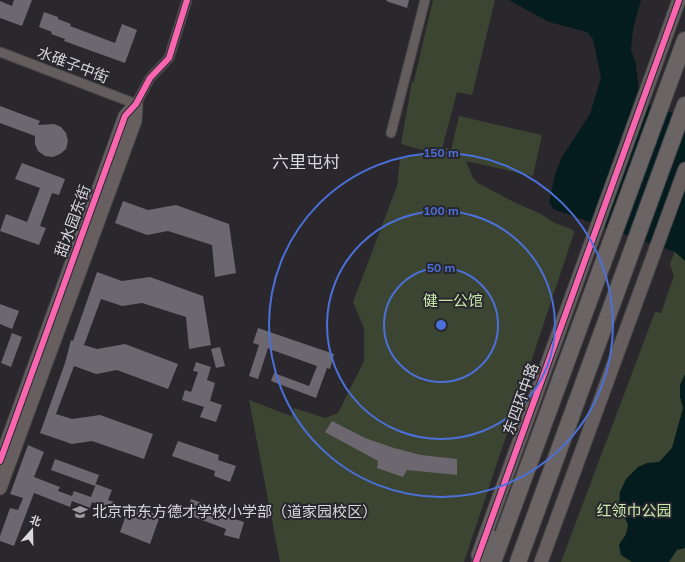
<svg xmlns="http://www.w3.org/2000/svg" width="685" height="562" font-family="Mulish,'Noto Sans SC',sans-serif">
<rect width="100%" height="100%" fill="#2a282d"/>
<path fill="#3b4532" d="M433,0H495L472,95L457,92L442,149L447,148L451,150L459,116L542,135L533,176L466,161L473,178L478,183L514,202L539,213L555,223L573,230L574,233L464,562H280L249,400L291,416L294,408L325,418L338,413L364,361V328L353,302L397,186L400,159L429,152L401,144L412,82L414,81Z
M685,225V562H561L655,312L661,313L674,276L670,264Z"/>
<path fill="#041c1e" d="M509,0H641L633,29L631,50L636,64L640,102L685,117V261L675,252L553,209L549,202L555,175L562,157L590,114L601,78L593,39L587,32L549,22Z
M685,374V548L677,550L669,562H632L621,555L619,545L626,534L628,525L619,504L620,492L626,479L638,467L647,463L659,462L672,448L683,408L680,397V385Z"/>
<path fill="#6d6770" d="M14,0H32L22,26L0,18V1L12,6Z
M387,0H409L407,8L386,1Z
M44,12L58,17V19L71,24L70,26L115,43L122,24L137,30L125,63L64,41L65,39L51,34L52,32L39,27Z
M0,106L40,121L38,125L54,124L61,127L66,133L68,141L66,149L60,154L53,157L45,156L38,151L35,144V136L0,123Z
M22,163L65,179L59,195L52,193L40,226L46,228L39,245L0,231L6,214L27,222L40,188L15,179Z
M123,201L148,210L176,205L229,224L236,273L215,277L212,245L168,231L147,235L115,223Z
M97,272L122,281L150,277L203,296L211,345L189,349L186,317L142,303L122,306L101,299L84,345L97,349L125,344L178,364L168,389L117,370L96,374L74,366L56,414L72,419L100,415L153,434L144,459L92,441L72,444L40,433L65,363L71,340L73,341Z
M0,304L19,311L12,329L0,324Z
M258,328L334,354L330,369L327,368L316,398L271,381L274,373L309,386L317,366L272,350L268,348L258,379L249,376L259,345L253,343Z
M12,333L22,337L11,367L1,363Z
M220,347L225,366L216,368L211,349Z
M196,362L211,367L207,380L215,383L210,401L222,405L216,422L200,417L204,407L182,400L185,390L191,392L198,372L193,371Z
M332,421L365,438L394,448L421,455L457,459V475L407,470L403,477L377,468L378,461L325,432Z
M178,441L219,455L218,460L236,466L230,482L214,476L215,471L172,456Z
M28,445L44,452L34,477L60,487L58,491L72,496L74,491L91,497L96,484L112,490L108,500L114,502L111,509L92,502L90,508L72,501L70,507L34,493L14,546L0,541V536L10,508L18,510L23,498L10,494Z
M55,459L99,475L95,486L51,470Z
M191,499L229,513L228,517L244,522L239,539L224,535L226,529L186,514Z
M130,504L160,516L150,544L120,532Z"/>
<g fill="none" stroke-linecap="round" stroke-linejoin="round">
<g stroke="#464548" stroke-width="11">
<path id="street" d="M0,52L136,104L150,78L169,58L187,0
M391,133L425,0"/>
</g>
<g stroke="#464548" stroke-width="15">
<path id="secondary" d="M0,461L125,116L136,104
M0,488L135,121L136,104
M478,555L679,0
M541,562L685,169"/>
</g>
<g stroke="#464548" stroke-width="18">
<path id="highway" d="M480,562L493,539
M493,562L685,40
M518,562L685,105"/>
</g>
<use href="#street" stroke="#635d5d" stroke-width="9"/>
<use href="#secondary" stroke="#665e5f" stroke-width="13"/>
<use href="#highway" stroke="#6b6464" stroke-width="16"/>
<g stroke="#29272e" stroke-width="8">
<path id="cycleway" d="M0,461L125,116L136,104L150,78L169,58L187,0
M476,562L679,0"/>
</g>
<use href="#cycleway" stroke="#f766af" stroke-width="6"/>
</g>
<g fill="none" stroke="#4c70d9" stroke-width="2">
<circle cx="441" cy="325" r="57"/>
<circle cx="441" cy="325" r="114"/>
<circle cx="441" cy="325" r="172"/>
</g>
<defs>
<g id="school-bare" transform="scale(1.2)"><path d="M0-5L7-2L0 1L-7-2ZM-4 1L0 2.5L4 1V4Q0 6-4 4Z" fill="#9c9a9f" stroke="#29272e" stroke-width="2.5" paint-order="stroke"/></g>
</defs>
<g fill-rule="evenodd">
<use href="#school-bare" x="80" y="512"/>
</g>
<g text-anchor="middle" stroke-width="4" stroke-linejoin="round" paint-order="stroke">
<g font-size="15" fill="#d9d8dc" stroke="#29272e">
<text transform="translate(73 65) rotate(21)" y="5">水碓子中街</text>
<text transform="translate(73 221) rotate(-70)" y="5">甜水园东街</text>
<text transform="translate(521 399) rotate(-70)" y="5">东四环中路</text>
</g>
<g font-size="15" fill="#c9eaaa" stroke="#29272e">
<text x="453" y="306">健一公馆</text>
<text x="634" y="516">红领巾公园</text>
</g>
<g font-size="15" fill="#d9d8dc" stroke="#29272e" text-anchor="start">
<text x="92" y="517">北京市东方德才学校小学部（道家园校区）</text>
</g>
<g font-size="17" fill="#d9d8dc" stroke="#29272e">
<text x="306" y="168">六里屯村</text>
</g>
</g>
<circle cx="441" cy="325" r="6" fill="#4c70d9" stroke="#29272e" stroke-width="2"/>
<g font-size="12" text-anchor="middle" font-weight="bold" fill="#4c70d9" stroke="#29272e" stroke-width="4" stroke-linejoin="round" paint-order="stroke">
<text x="441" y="157">150 m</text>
<text x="441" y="215">100 m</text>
<text x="441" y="272">50 m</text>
</g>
<g transform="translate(32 530) rotate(20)" stroke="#29272e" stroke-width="3" paint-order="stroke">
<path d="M0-3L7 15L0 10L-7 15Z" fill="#d9d8dc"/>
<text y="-6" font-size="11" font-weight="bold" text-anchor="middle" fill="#d9d8dc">北</text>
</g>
</svg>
